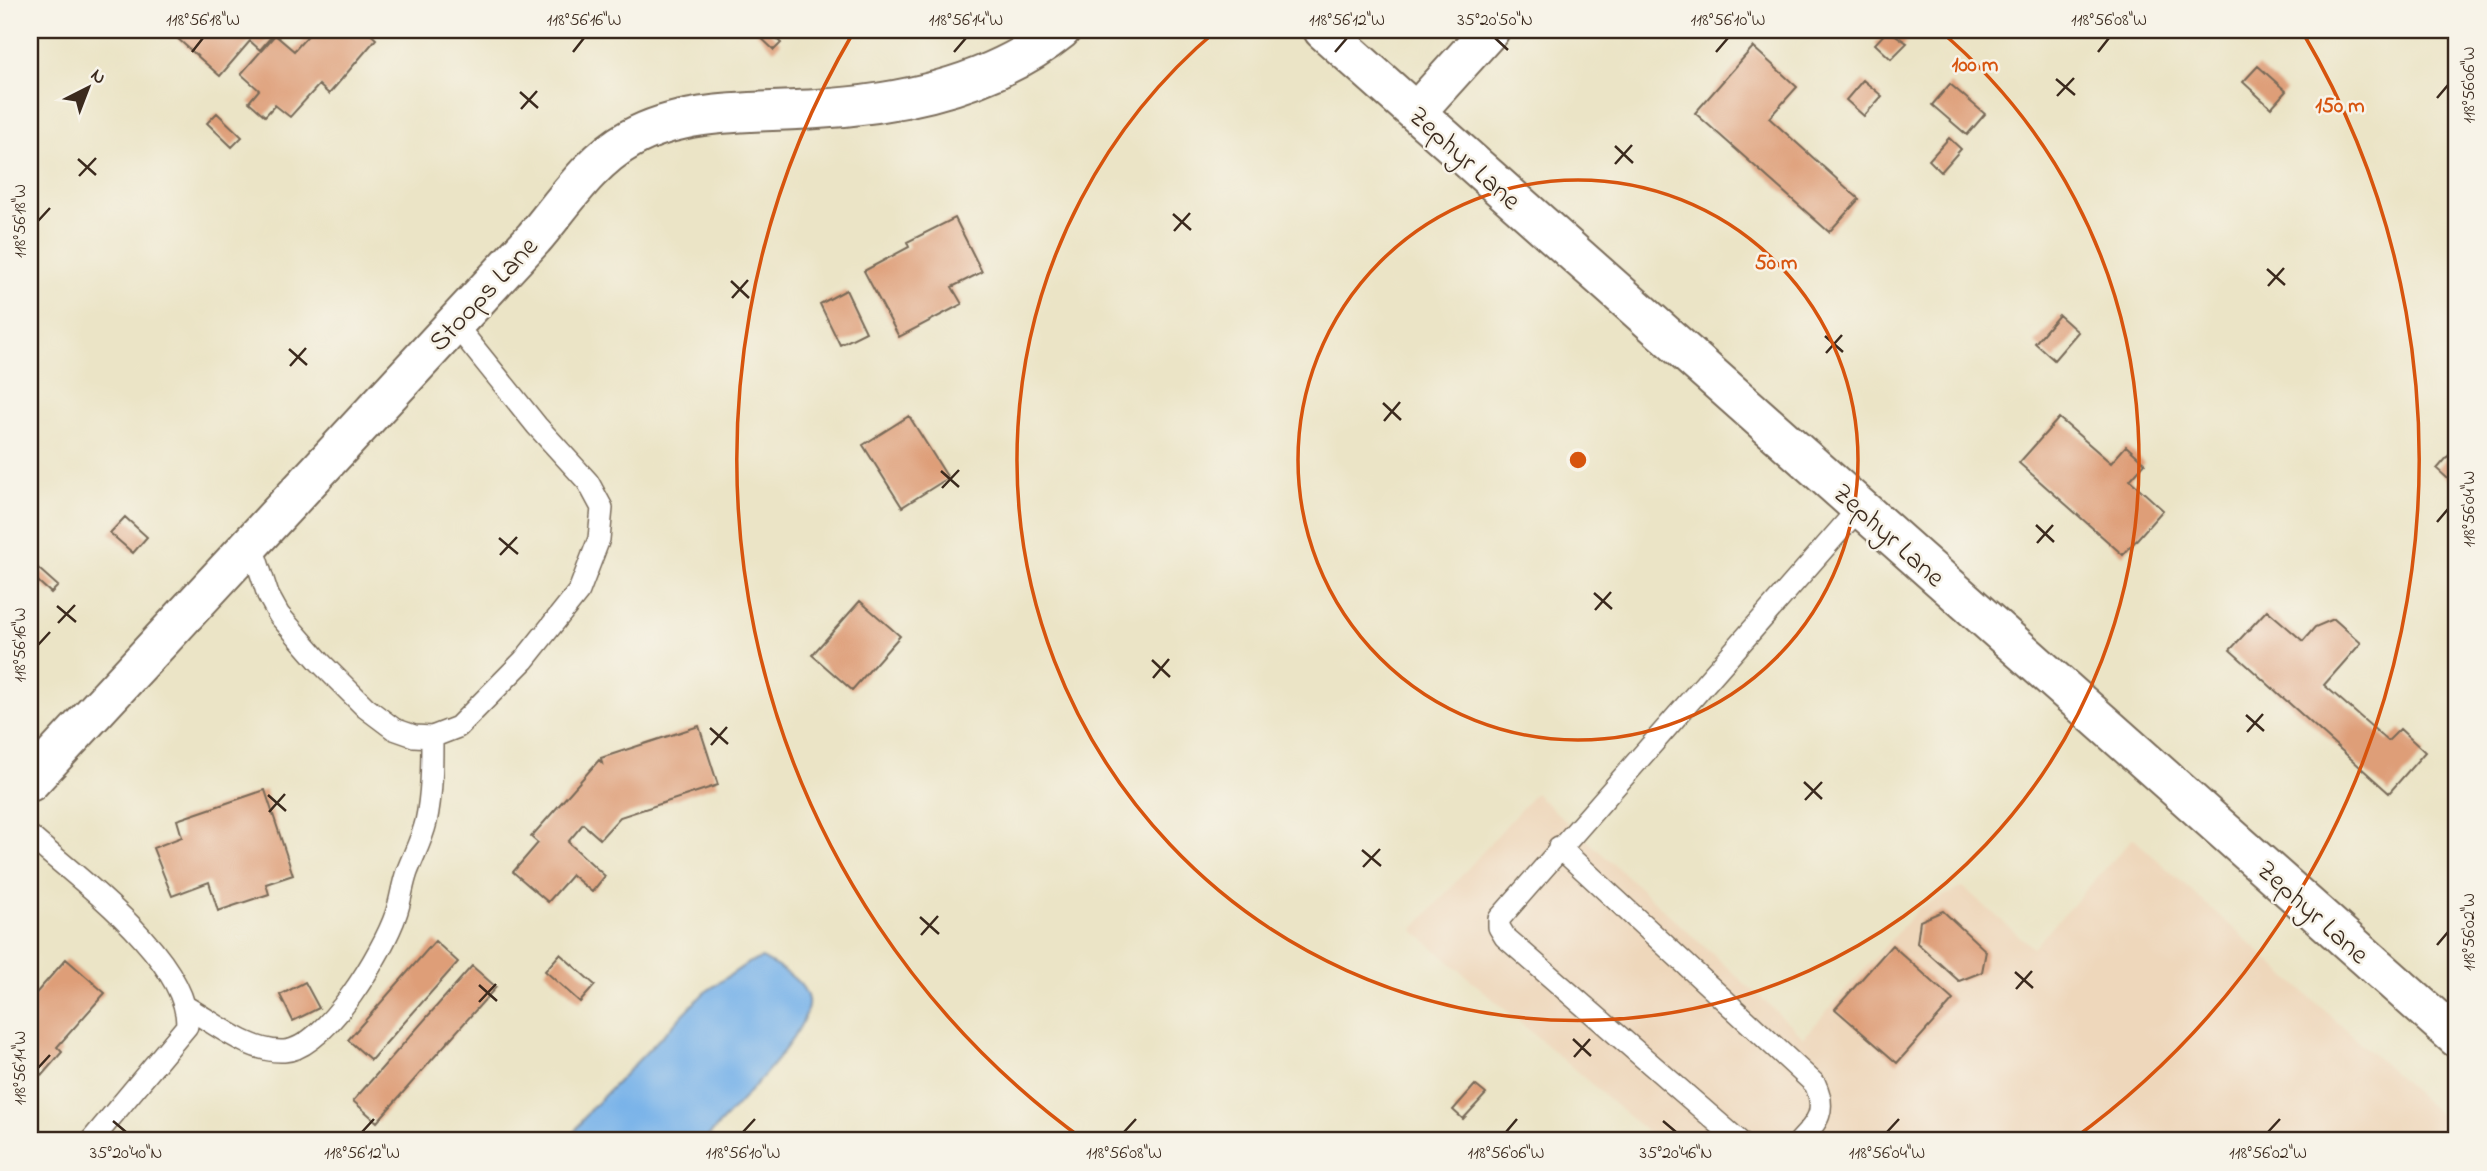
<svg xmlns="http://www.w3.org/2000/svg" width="2487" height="1171" font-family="'Indie Flower',sans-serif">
<rect width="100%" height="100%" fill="#f7f3e8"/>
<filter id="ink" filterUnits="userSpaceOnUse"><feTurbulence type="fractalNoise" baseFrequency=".0143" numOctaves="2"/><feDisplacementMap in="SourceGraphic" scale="14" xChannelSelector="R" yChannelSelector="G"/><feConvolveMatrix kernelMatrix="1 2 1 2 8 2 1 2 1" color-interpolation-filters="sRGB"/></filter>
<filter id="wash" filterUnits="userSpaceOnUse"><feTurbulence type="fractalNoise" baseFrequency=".00686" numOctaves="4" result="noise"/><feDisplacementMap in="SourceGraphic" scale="28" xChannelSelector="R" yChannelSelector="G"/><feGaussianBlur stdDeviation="1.57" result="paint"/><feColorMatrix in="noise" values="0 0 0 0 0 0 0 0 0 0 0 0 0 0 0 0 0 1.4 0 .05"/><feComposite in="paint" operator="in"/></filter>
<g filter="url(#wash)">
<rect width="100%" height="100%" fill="#ebe4c6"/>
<path fill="#eed7bb" d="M1535,793L1804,1037L1920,907L1963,887L2033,948L2133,838L2457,1130V1141H1657L1413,930Z"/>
<path fill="#79b3e9" stroke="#5a6e84" stroke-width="2" d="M762,958C777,967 805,980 808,1000C813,1031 726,1116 704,1141H568L589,1111L704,993L748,963Z"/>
<g id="blocks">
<path fill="#de9e78" d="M168,30H277L260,50L250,41L220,76Z
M313,30H366L376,39L329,94L319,85L290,117L275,105L265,116L249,102L259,90L241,74L275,35L294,51Z
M759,30H767L781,43L774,50L756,33Z
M1888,30L1907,43L1891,59L1875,44Z
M1753,47L1797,87L1769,118L1859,199L1829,232L1695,113Z
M2258,66L2286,91L2271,108L2243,82Z
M1863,80L1882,96L1864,116L1846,100Z
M1950,84L1985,114L1967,135L1932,105Z
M217,113L242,137L232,147L207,123Z
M1949,138L1961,149L1941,172L1929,160Z
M955,218L982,272L952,287L962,304L899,337L864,271L909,247L907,242Z
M846,290L866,332L840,345L820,304Z
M2059,315L2078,332L2054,360L2035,343Z
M909,416L948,478L902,507L863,445Z
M2059,418L2111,463L2126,446L2145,463L2130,480L2163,510L2123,555L2019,463Z
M2457,446V487L2437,469Z
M125,517L147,537L133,553L110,533Z
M30,561L58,586L51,593L30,574Z
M860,601L900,636L852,690L812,655Z
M2267,610L2303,641L2315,627L2334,619L2361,643L2324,685L2388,741L2400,729L2425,752L2389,793L2230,650Z
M699,726L718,785L620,817L600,839L583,824L568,842L605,876L592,892L572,875L548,902L513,872L538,843L531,837L599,760L602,763L601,758Z
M265,790L293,875L266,884L269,894L218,911L209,882L172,896L153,848L182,837L177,820Z
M1943,911L1986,951L1982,972L1959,981L1917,943L1920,921Z
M435,941L458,962L371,1060L348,1040Z
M1892,945L1953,1000L1897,1063L1835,1009Z
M560,954L595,985L580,1002L545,971Z
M66,959L105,993L57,1047L62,1052L42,1075L30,1065V1000Z
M472,966L496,987L377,1122L353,1101Z
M305,982L319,1008L293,1021L280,995Z
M1475,1085L1486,1094L1463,1119L1453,1110Z"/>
</g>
</g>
<g filter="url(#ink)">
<use href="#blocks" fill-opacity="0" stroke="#796b59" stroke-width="2"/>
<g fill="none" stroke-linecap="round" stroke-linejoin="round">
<g stroke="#796b59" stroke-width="24">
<path id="service" d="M251,543L268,595L279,615L320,662L366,708L394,729L414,736L432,737L458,727L524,660L579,591L599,539L602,508L588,482L537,426L454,323
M30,836C77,878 189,959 187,1026L91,1141
M1559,847L1815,1084C1827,1110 1818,1122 1800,1141
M188,1008C216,1024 251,1053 284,1051C326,1049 384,950 396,914C401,900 402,886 407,872C413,856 422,839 426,822C432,794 432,765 432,737
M1739,1141L1505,937L1499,927V919L1860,507"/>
</g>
<g stroke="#796b59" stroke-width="42">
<path id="minor" d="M1323,30L2457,1038
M1416,112L1490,30
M30,782L534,238C563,204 590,161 630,139C685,108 756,113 817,109C902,104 993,85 1061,30"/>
</g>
<use href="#service" stroke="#fff" stroke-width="21"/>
<use href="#minor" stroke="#fff" stroke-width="38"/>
</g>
</g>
<path fill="none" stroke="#3b2a1e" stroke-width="2.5" d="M1495,38L1508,50M192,52L203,38M573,52L584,38M954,52L966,38M1335,52L1347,38M1716,52L1728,38M2098,52L2109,38M2056,79L2075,95M520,92L538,108M2057,96L2074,78M2437,98L2448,85M521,109L537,91M1615,146L1633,163M78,159L96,175M1615,164L1632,145M79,176L96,158M1173,214L1191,230M38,221L50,208M1174,231L1190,213M2267,269L2285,285M731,281L749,298M2268,286L2284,268M732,298L748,280M1825,336L1843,352M289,349L307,365M1826,353L1842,335M290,366L306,348M1383,403L1401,420M1384,421L1400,402M941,471L959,487M942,488L959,470M2437,522L2448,509M2036,525L2054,542M499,538L518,554M2037,543L2053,525M500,555L517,537M1594,593L1612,609M57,606L76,622M1595,610L1611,592M58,623L75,605M38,645L50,632M1152,660L1170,677M1153,678L1169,659M2246,715L2264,731M710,728L728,744M2247,732L2263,714M711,745L727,727M1804,782L1822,799M268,795L286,811M1805,800L1822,782M269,812L285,794M1362,850L1381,866M1363,867L1380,849M920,917L939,934M921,935L938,916M2437,945L2448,932M2015,972L2033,988M479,985L497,1001M2016,989L2032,971M479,1002L496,984M1573,1039L1591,1056M1574,1057L1590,1039M38,1068L50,1055M113,1121L126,1132M1663,1121L1676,1132M362,1132L374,1119M743,1132L755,1119M1124,1132L1136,1119M1506,1132L1517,1119M1887,1132L1899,1119M2268,1132L2280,1119"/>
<g fill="none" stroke="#d7540e" stroke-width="3.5">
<circle cx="1578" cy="460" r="280"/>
<path d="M1939 30A561 561 0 1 1 1217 30"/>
<path d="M1084 1140A841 841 0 0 1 853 33M2303 33A841 841 0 0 1 2072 1140"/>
</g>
<g text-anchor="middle" stroke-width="5" stroke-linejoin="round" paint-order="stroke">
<g font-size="28" fill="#3b2a1e" stroke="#f7f3e8">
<text transform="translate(1466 157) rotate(42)" y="10">Zephyr Lane</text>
<text transform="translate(482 293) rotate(-47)" y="10">Stoops Lane</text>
<text transform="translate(1890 534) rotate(42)" y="10">Zephyr Lane</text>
<text transform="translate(2314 911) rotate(42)" y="10">Zephyr Lane</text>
</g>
</g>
<circle cx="1578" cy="460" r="10" fill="#d7540e" stroke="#f7f3e8" stroke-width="3.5"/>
<g font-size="21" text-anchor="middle" font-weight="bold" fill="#d7540e" stroke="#f7f3e8" stroke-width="5" stroke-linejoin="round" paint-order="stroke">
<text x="1975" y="71">100 m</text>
<text x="2340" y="112">150 m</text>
<text x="1776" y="269">50 m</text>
</g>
<rect width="2487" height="1171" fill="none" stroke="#f7f3e8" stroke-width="77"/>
<g transform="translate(88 88) rotate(42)" stroke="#f7f3e8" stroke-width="5" paint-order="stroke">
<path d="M0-5L12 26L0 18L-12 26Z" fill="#3b2a1e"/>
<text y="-10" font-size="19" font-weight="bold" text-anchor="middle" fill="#3b2a1e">N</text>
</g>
<rect x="38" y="38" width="2410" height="1094" fill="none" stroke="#3b2a1e" stroke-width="2.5"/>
<g font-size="18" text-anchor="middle" fill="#3b2a1e">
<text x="203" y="25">118°56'18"W</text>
<text x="584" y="25">118°56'16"W</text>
<text x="966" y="25">118°56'14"W</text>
<text x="1347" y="25">118°56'12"W</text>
<text x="1495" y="25">35°20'50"N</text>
<text x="1728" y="25">118°56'10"W</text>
<text x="2109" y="25">118°56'08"W</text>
<text transform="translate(2468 85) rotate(-90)" y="6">118°56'06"W</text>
<text transform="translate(19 221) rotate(-90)" y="6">118°56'18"W</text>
<text transform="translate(2468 509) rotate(-90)" y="6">118°56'04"W</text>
<text transform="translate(19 645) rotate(-90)" y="6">118°56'16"W</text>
<text transform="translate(2468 932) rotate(-90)" y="6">118°56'02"W</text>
<text transform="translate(19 1068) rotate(-90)" y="6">118°56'14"W</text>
<text x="126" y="1158">35°20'40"N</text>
<text x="362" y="1158">118°56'12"W</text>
<text x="743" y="1158">118°56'10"W</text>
<text x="1124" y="1158">118°56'08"W</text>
<text x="1506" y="1158">118°56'06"W</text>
<text x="1676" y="1158">35°20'46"N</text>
<text x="1887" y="1158">118°56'04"W</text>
<text x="2268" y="1158">118°56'02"W</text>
</g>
</svg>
